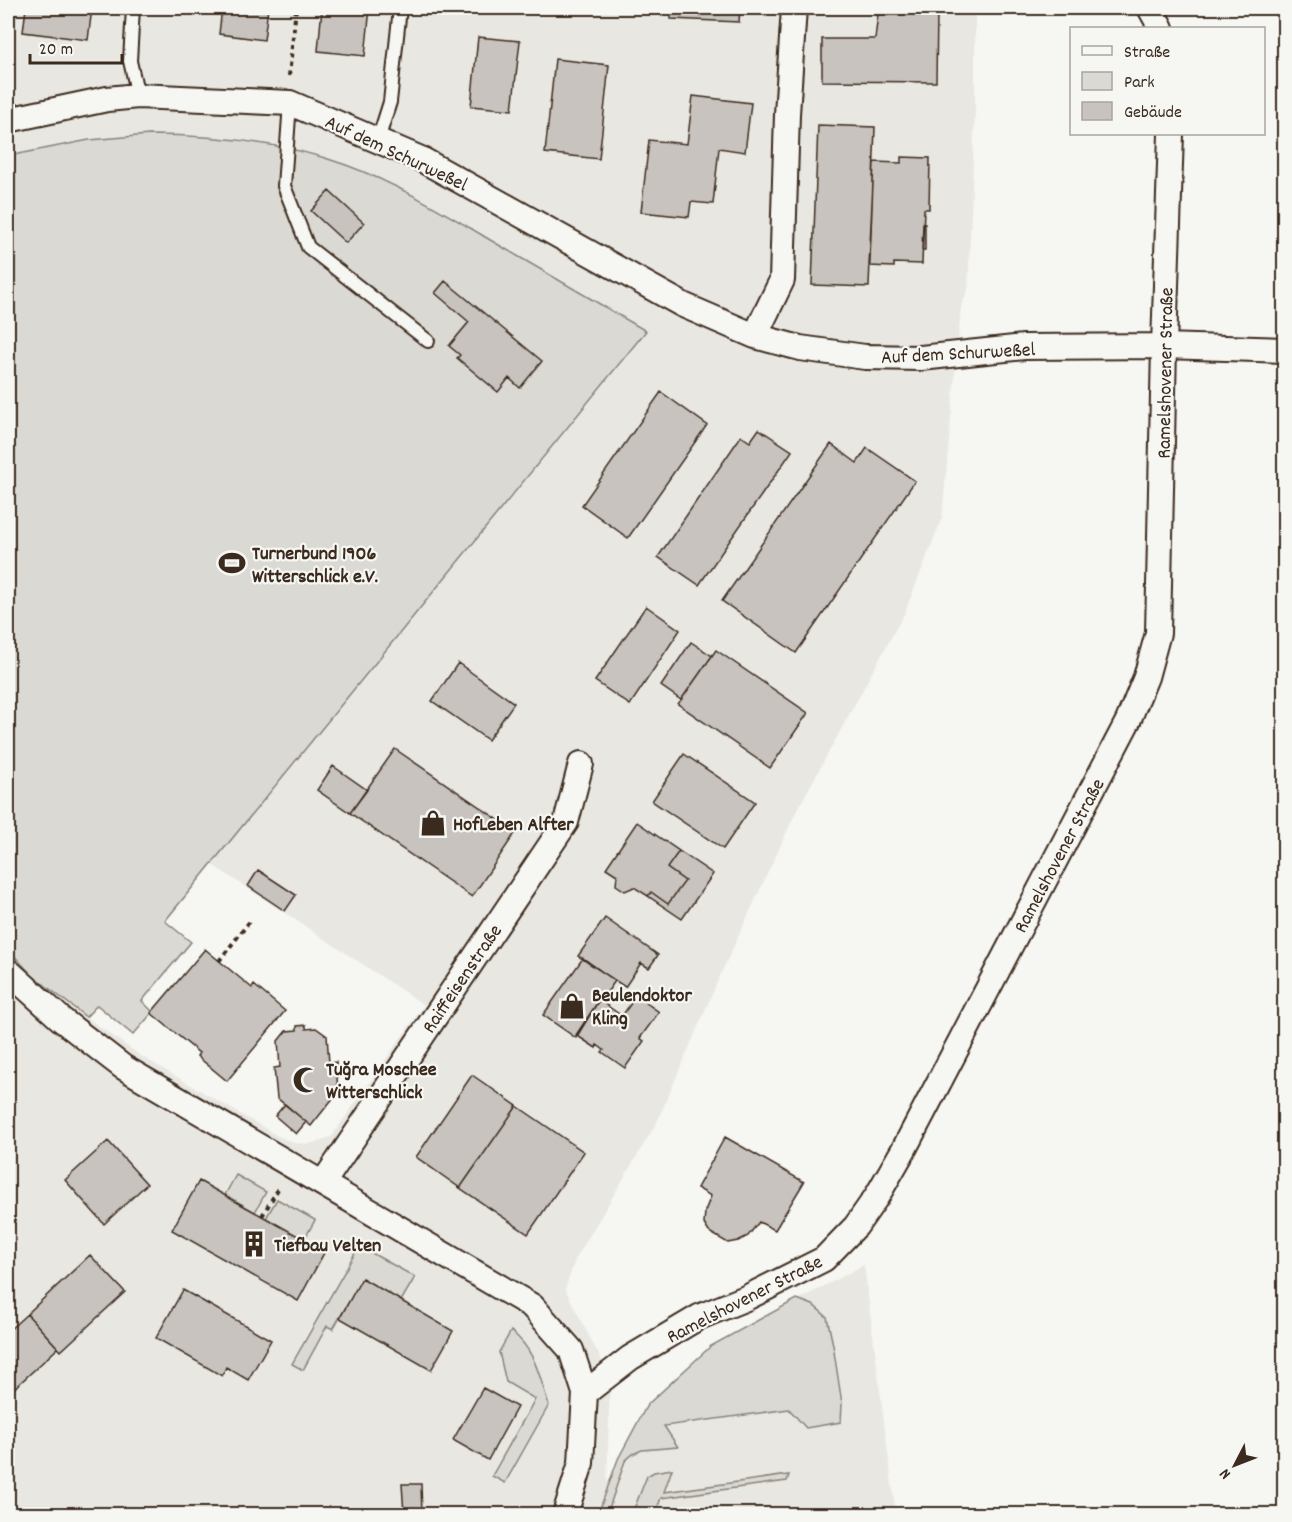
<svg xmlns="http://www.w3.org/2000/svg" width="1292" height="1522" font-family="Dekko,sans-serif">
<rect width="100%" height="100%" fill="#f6f6f2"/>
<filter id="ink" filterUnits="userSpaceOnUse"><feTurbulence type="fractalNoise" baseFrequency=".0167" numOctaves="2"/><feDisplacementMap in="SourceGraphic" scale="12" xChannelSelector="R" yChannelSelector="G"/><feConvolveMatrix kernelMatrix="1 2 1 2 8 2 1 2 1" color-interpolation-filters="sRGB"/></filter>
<g filter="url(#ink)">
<path fill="#e8e7e2" d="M8,8H975V109L968,289L961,307L942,518L905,612L795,814L719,978L657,1122L575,1260L565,1289L610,1377L607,1487L618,1459L647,1405L711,1346L864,1265L895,1508L864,1514H8V949L32,975L86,1017L141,1056L278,1136L294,1143L309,1144L319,1142L332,1136L424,1005L211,864L645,331L470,228L387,181L321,157L271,146L193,135H149L89,140L8,156Z"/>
<path fill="#dad9d3" stroke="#8a8278" stroke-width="1.5" d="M149,135C216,135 283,142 346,165C398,184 445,213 492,241C543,271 594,301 646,331L165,921L191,942L142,1001L153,1012L133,1035L97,1005L86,1017L32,975L8,949V156L89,140Z
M236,1175L266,1192L255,1212L225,1195Z
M277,1199L315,1220L304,1240L266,1218Z
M359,1246L415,1277L401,1301L362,1279L333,1329L327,1326L303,1370L292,1364Z
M797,1299L813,1305L827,1317L833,1345L842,1404L841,1422L806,1428L789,1409L664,1426L678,1447L642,1450L633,1454L625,1461L607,1514H598L618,1459L647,1405L711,1346Z
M511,1331C536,1351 539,1376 549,1405L505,1483L492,1476L535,1399L506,1382L499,1352Z
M672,1469L664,1492L789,1475L787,1481L661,1498L655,1514H632L647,1476L654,1472Z"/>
<path fill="#c8c3be" stroke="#3b2a1e" stroke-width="1.5" d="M26,8H92L88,40L23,32Z
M222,8H268L264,40L219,34Z
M322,8H370L365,56L318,51Z
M671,8H740L739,22L671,19Z
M878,14H937L936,82L822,81V39H875Z
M478,37L520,41L512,110L471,106Z
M555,59L609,65L599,159L545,153Z
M693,96L751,103L745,152L719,148L713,204L691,202L689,217L641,212L649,140L687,144Z
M818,125L875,127L869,287L812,285Z
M901,157L930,158L929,209H924L922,264L894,263V267L869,266L874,162L901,163Z
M329,191L364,223L346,243L311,211Z
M923,224H925V250H922Z
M445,281L542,361L520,388L509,378L498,392L457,358L460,355L449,346L469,322L435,293Z
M661,392L707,425L628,538L582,505Z
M759,429L792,451L699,585L658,557L741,436L750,442Z
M831,444L857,463L867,448L915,481L796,653L722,601Z
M646,606L680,630L630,705L595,681Z
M691,642L712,656L681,700L661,686Z
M716,650L808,713L770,768L678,704Z
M458,663L514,703L488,740L432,701Z
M395,749L516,832L472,897L350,813Z
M684,754L755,802L723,849L652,801Z
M333,766L367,790L350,813L317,790Z
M637,822L679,851L667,868L685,881L668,904L651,892L648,896L634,887L625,891L616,885L617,875L606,868Z
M679,851L713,874L682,919L648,896L651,892L668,904L685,881L667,868Z
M258,870L296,895L285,911L248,886Z
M605,918L658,955L649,968L641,963L625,987L578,956Z
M205,949L252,988L254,985L285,1011L227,1081L197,1056L199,1053L151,1013Z
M583,958L615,981L601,1001L599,1000L576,1038L543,1015Z
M636,996L659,1012L640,1038L644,1041L625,1068L602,1052L604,1050L597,1045L596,1048L576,1035L599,1000L622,1016Z
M306,1025V1029L316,1028L327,1036L329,1063L336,1062L338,1092L311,1126L277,1098L274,1068L280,1067L278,1041L286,1031L297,1030V1026Z
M342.5 1067a3.5 3.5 0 1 1 7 0a3.5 3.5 0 1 1-7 0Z
M472,1075L517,1106L460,1188L416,1157Z
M285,1104L306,1122L296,1134L275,1116Z
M517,1106L584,1152L528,1234L460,1188Z
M725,1137L804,1182L775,1230L759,1222L748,1236L738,1241L728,1243L709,1232L704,1224L705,1211L711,1196L697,1188Z
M108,1141L147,1184L104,1224L65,1180Z
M199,1181L325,1251L298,1301L172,1230Z
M90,1255L125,1292L61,1351L27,1314Z
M362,1278L453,1331L431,1370L340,1318Z
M183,1290L271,1340L248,1380L226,1367L222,1376L156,1338Z
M27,1314L58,1348L8,1394V1331Z
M483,1388L517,1407L488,1460L453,1440Z
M402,1484H421L422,1514H404Z"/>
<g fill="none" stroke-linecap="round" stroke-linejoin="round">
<g stroke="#3b2a1e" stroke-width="16">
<path id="service" d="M133,8L130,61L138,96
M290,103L284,186L308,247L428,341
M378,140L390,102L400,8"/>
</g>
<g stroke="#3b2a1e" stroke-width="28">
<path id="minor" d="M1150,8L1161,28
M8,120L107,99L138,96L290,103L421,159L683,305L755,336L800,348L865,357L921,358L1024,347L1164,346L1284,350
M755,336L782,280L787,114L794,8
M8,971L62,1020L123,1067L532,1306L571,1350L585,1393L581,1463L565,1514
M323,1183L566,822L581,764
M585,1393L630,1358L699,1317L746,1298L824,1259L856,1226L877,1196L904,1149L1128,721L1146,677L1158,633L1164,346L1171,134"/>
</g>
<path stroke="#3b2a1e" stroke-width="4" stroke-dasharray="4.5 4.5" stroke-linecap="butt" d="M289,76L296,8
M219,961L250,921
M262,1216L278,1189"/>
<use href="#service" stroke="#f6f6f2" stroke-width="12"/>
<use href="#minor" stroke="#f6f6f2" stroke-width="24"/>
</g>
</g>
<defs>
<g id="stadium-bare" transform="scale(2.07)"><path d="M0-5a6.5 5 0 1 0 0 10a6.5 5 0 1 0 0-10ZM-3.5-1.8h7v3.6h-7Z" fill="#3b2a1e" stroke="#f6f6f2" stroke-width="2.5" paint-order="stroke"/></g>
<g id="shop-bare" transform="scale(2.07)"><path d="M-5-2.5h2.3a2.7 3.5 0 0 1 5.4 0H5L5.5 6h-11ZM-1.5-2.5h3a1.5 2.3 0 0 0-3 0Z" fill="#3b2a1e" stroke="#f6f6f2" stroke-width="2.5" paint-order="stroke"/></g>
<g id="mosque-bare" transform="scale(2.07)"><path d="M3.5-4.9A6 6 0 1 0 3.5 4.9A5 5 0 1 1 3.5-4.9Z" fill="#3b2a1e" stroke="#f6f6f2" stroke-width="2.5" paint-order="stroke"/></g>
<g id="building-bare" transform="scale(2.07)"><path d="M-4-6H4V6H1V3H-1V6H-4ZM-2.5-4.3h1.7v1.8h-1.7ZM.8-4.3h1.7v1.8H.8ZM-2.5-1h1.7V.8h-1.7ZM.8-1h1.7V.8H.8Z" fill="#3b2a1e" stroke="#f6f6f2" stroke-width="2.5" paint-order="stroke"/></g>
</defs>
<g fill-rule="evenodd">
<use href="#stadium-bare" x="232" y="563"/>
<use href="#shop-bare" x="433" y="823"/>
<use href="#shop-bare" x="572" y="1006"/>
<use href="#mosque-bare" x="306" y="1080"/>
<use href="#building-bare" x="254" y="1244"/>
</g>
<g text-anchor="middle" stroke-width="4.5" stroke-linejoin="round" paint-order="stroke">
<g font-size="20" fill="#3b2a1e" stroke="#f6f6f2">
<text transform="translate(397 152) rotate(25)" y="7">Auf dem Schurweßel</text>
<text transform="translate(958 352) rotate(-3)" y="7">Auf dem Schurweßel</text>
<text transform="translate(1164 373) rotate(-89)" y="7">Ramelshovener Straße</text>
<text transform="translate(1058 855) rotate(-62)" y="7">Ramelshovener Straße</text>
<text transform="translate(461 978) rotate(-56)" y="7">Raiffeisenstraße</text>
<text transform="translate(744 1298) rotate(-27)" y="7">Ramelshovener Straße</text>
</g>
<g font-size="20" font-weight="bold" fill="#3b2a1e" stroke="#f6f6f2" text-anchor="start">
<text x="252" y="559">Turnerbund 1906<tspan x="252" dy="23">Witterschlick e.V.</tspan></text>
<text x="453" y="830">HofLeben Alfter</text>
<text x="592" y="1001">Beulendoktor<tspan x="592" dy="23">Kling</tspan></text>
<text x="326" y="1075">Tuğra Moschee<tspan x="326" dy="23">Witterschlick</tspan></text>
<text x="274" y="1251">Tiefbau Velten</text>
</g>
</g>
<rect width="1292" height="1522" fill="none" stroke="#f6f6f2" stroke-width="30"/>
<rect x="15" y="15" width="1262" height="1492" fill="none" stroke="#3b2a1e" stroke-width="2" filter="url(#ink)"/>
<rect x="1070" y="27" width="195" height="108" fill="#f6f6f2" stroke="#aba49d" stroke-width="1.5"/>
<rect x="1082" y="46" width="30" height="9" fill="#f6f6f2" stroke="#aba49d" stroke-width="1.5"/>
<text x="1124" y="57" font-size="18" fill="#3b2a1e">Straße</text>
<rect x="1082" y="72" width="30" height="18" fill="#dad9d3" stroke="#aba49d" stroke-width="1.5"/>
<text x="1124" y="87" font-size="18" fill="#3b2a1e">Park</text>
<rect x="1082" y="102" width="30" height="18" fill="#c8c3be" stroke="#aba49d" stroke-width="1.5"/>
<text x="1124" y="117" font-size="18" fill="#3b2a1e">Gebäude</text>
<g transform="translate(1235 1465) rotate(228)" stroke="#f6f6f2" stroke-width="4.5" paint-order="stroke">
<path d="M0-4.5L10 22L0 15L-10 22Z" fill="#3b2a1e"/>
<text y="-9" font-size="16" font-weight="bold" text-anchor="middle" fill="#3b2a1e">N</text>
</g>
<path d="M30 54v9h92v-9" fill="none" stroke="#3b2a1e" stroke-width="3"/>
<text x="39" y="54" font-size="18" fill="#3b2a1e" stroke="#f6f6f2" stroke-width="4.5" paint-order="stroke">20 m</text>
</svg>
